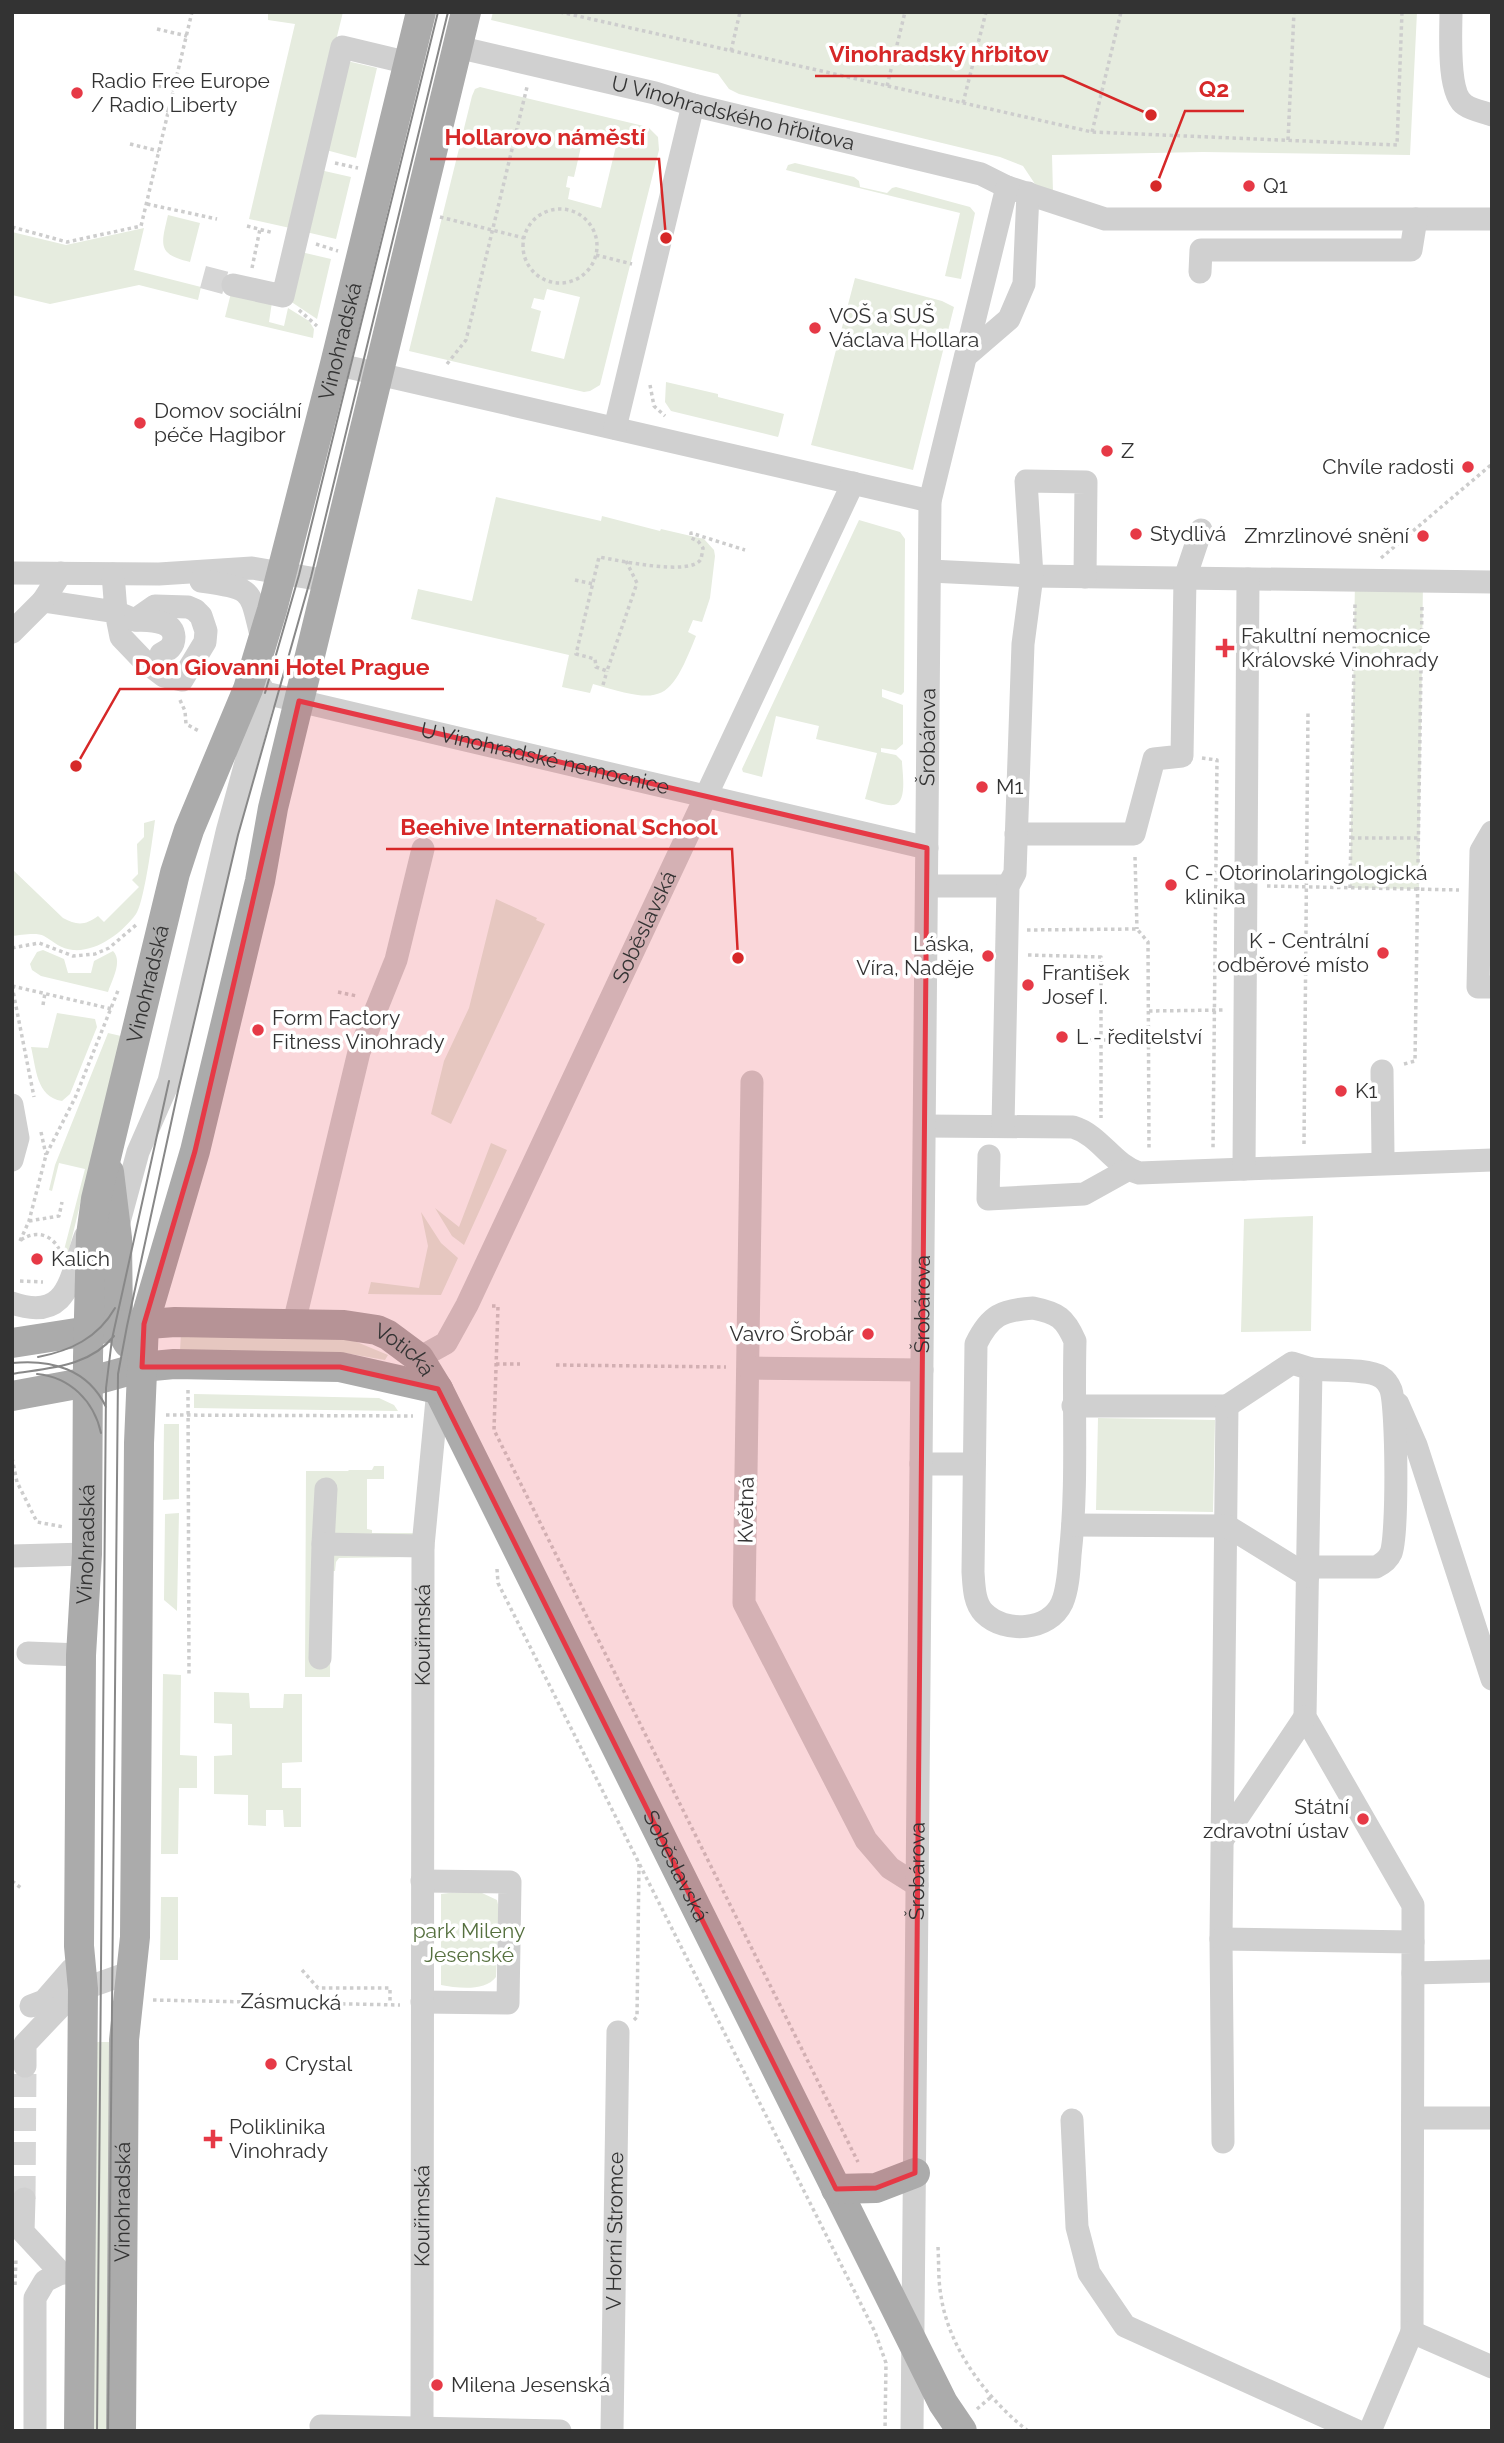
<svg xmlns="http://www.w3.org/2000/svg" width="1504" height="2443" font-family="Raleway,sans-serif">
<rect width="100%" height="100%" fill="#fff"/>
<path fill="#e6ecdf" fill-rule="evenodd" d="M268,12H343L290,228L249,219L295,24L268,20Z
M493,12H1417L1410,155L1203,152L1052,155L1053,193L1037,187L1023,166L1000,157L739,94L729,89L718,74L491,20Z
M347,61L377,68L356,158L326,150Z
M480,87L648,127L658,137L659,150L600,385L590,391L584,392L409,351L472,96L475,89ZM583,138L616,146L601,208L568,199L570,188L566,187L568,176L574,177ZM547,289L580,297L564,359L531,351L541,311L531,308L534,298L544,300Z
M795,163L854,177L859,181L860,187L887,193L892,188L896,187L970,207L975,213L961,279L945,276L960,213L786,170L788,165Z
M320,170L351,177L336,239L306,232Z
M168,215L200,223L190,262C157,254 161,245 168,215Z
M144,228L134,270L201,287L198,300L139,285L50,304L12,295V232L66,245Z
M301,252L331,259L317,319L290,301Z
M855,278L942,301L954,307L913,470L811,445Z
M231,293L272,302L269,322L284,326L288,308L309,321L314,329L313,338L225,317Z
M666,382L718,394V397L784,414L779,434L778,437L671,411L665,402Z
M496,497L601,521L602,516L660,531L661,529L704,539L714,550L715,556L710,598L702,622L693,620L688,632L696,636C669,704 662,704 593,684L590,693L562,687L569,655L411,619L418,589L472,601Z
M859,520L900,532L905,539L904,692L901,695L882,689V697L903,705V744L896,750L881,748V752L896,755L902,761C902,771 908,802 894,805C886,806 873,801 865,799L877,753L816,739L819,726L776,716L762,777L743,772L742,769Z
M1355,580L1423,581L1419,889L1350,888Z
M155,820C153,836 144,904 136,914C122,933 97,952 73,950C61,949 54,942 44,936C37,932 21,935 12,936V869L63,918C76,925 85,926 98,916L104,922L139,887L132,880L138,874L137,844L144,837V823Z
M496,899L537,918L536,920L545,924L451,1124L431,1114L444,1061L469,1008Z
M43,950L64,959L68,973H91L94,961L113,951C123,961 112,980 108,992L41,976L32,970L30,964L37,952Z
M57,1013L95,1019L97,1027L70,1094L62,1101C36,1097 36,1067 31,1047L48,1048Z
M108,1033L121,1036L68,1254L64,1250L85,1169L59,1163L52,1191L49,1190L55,1165Z
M491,1143L507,1150L464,1245L452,1236L435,1208L459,1227Z
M421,1212L441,1243L458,1258L441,1295L368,1294L371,1282L419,1288L428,1246Z
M1313,1216L1311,1331L1241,1332L1244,1219Z
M181,1333L310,1335L352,1340L388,1355L385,1360L345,1353L180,1351Z
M194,1394L379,1398L394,1405L398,1411L194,1408Z
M1098,1418L1215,1420L1213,1512L1096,1510Z
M164,1424H179V1499L163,1500Z
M374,1466H384V1479H367V1529L372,1530V1533H413V1557L339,1558L336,1562L335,1571H331L330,1677H305L306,1471H348L349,1470H372Z
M179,1513L177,1611L164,1600L165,1514Z
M163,1674L181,1675L180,1755L197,1756V1788H179L178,1854H161Z
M214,1692L249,1693L250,1708H283L284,1694H302V1762L282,1763V1788H301V1827H284L283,1810H266V1826L248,1825V1795L214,1794V1756L232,1755V1724L214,1723Z
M449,1893H482L497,1900L499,1909L496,1977C485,1992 457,1988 441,1985V1894Z
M161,1897H178V1960H160Z
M96,2042H117L113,2431H92Z"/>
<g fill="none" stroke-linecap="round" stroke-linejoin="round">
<path stroke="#d6d6d6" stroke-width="23" stroke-dasharray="23 11" stroke-linecap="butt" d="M203,277L233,285
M24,2199L25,2066"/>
<path stroke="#cdcdcd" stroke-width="3.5" stroke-dasharray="3.5 3.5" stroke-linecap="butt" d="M560,12L1092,132L1397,145L1402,12
M157,29L187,36
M731,51L740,12
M145,82L174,90
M887,86L905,12
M963,103L986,12
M139,104L169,111
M1092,132L1121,12
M1288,140L1294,12
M130,144L159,151
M335,163L358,168
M147,204L217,219
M523 246a37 37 0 1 1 74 0a37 37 0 1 1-74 0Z
M440,217L524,238
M247,226L274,233
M12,227L67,242L141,226L192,12
M316,244L338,251
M596,255L632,264
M252,268L260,229
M299,310L317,326
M447,364L466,340L527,87
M650,385L654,406L665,416
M1381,558L1492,464
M626,561L637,583L607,671L596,667L595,659L576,654L599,557C617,560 691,577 701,559C701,559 703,549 703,548L698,541L691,538V533L745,550
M575,580L593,584
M603,685L607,671
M180,700L185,711L186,724L199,731
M1202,758L1217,760L1213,1149
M1351,838H1419
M1135,857L1137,929
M1267,886L1459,890
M1350,888L1355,603
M1027,930L1137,929L1148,942L1149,1150
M12,948L39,943L73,956L95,954L109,948L136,925
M1028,955L1101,957V1118
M12,986L34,1097
M12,986L112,1009
M338,992L357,996
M43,1005L45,993
M1149,1011L1224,1010
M1090,1040H1149
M1404,1064L1415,1061L1422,604
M41,1132L46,1155
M1304,1144L1308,712
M29,1221L59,1216L62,1202
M21,1240C35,1230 51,1234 59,1249
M20,1241L29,1221L46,1155L75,1098L119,988
M20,1281L43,1282
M492,1306H498L494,1430L858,2162
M496,1364H520
M556,1365L726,1367
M188,1390L189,1675
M166,1415L413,1416
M12,1458L17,1482L37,1522L64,1527
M497,1569L498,1583L875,2332L886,2363L885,2431
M12,1881L21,1888
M302,1970L318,1988H390V2004
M153,2000L400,2005
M634,2020L637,2017L639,1864
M938,2247C939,2263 938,2280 941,2296C949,2349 987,2399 1028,2431
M15,2285L16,2258
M977,2409L991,2397"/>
<g stroke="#d0d0d0" stroke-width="23">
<path d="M1451,12C1451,32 1447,94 1465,105C1472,110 1484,112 1492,115"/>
<path id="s1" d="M457,47L655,93L693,105L981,174L1007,187L1105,219H1492"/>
<path d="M1200,272L1201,250H1411L1416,219"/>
<path d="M233,285L283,296L342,47L409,63"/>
<path d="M966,356L1009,319L1024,284L1028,193"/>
<path d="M335,364L930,501"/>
<path d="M615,428L693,105"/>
<path d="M930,571L1032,576L1492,582"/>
<path d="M12,573L159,574L252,568L328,581"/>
<path d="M61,573L43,601L116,612L135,620L155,606L188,607L195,610L201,616L206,631L205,642L182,680L164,676L143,660L121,637L116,612L113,574"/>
<path d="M201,581C257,589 249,589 263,643"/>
<path d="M135,620C148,621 173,619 174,637C174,647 168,650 161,654"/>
<path d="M12,632L43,601"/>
<path id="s2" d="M253,674L265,693L927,848"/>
<path d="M1492,832L1481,851L1478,987H1492"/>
<path d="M1016,834H1134L1154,759L1182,756L1185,578L1201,530"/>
<path d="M927,886H1008"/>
<path d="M1382,1071L1383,1156"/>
<path d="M752,1082L744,1603L866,1840L890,1868L917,1885"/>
<path d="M12,1105L18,1138L12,1160"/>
<path d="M925,1126L1073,1127C1100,1135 1113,1165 1139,1173L1492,1160"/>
<path d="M1003,1126L1008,886L1015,873L1023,644L1032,576L1026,481L1086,482L1085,577"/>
<path d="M989,1156L988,1199L1084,1194L1129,1169"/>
<path d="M1244,1169L1248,579"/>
<path d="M119,1222L138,1152L169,1081L227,832L265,693"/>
<path d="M12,1303C69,1323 70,1277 85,1237"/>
<path d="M1033,1308C1058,1313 1065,1318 1075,1341C1073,1412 1078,1485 1070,1555C1069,1570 1068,1589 1062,1603C1049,1631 1005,1634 984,1613C974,1603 974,1586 973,1572L976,1344C990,1315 1002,1310 1033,1308Z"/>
<path d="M294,1323L359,1052L396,960L423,849"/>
<path id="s3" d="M419,1358L446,1343L467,1305L853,483"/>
<path d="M749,1368L922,1370"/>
<path d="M1398,1404L1416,1445L1492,1679"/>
<path d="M1073,1406H1227L1221,1939L1223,2142"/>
<path d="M1227,1406L1292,1363L1311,1369L1305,1717L1413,1905V1942"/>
<path d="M921,1464H974"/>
<path d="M1073,1525L1227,1526L1308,1576"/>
<path d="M323,1544L326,1489"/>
<path d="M12,1556L87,1554"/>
<path d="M1308,1567H1376C1382,1564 1388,1560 1391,1553C1398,1535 1397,1409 1391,1390C1389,1385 1386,1380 1381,1377C1368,1368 1328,1371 1311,1369"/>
<path d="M28,1653L81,1655"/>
<path d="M320,1658L323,1544L423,1546"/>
<path d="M1223,1839L1305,1717"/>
<path d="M1221,1939L1413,1942L1412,2332"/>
<path d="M1413,1973L1492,1971"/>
<path d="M83,1989L131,1972"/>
<path d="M422,2002L508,2003L510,1882L422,1881"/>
<path d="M31,2006L44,2001L71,1970"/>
<path d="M25,2066V2044L62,2005L82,1976"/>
<path d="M1413,2118H1492"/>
<path d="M1072,2120L1077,2227L1089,2273L1125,2326L1357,2431"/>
<path d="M24,2199L23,2232L61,2273H74"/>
<path d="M321,2426L560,2431"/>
<path d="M35,2431V2298L45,2281L61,2273"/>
<path id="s4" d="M422,2431L423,1546L438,1389"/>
<path id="s5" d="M612,2431L618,2032"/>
<path id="s6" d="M912,2431L930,501L1007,187"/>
<path d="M1370,2431L1412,2332L1492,2367"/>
</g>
<g stroke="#ababab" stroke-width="30">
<path d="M109,1172L117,1238L118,1326L128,1343"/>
<path id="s7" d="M12,1343L121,1326L175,1322L344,1325L377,1330L388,1335L419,1358L438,1389L943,2403L962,2431"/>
<path d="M12,1396L88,1382L142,1367L174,1364L340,1367L438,1389"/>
<path d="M836,2189L876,2188L915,2173"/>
<path id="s8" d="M79,2431L83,1989L79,1946L81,1655L87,1554L88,1357L91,1235L96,1199L175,873L189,830L248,689L272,610L335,364L421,12"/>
<path id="s9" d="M121,2431L124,2040L135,1937L139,1443L144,1324L195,1151L260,881L273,808L466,12"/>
</g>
<path stroke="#888" stroke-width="2" d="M265,693L299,575L438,12
M38,1357C70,1351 98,1338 115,1308
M12,1363C51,1359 88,1369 106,1407
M12,1374C49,1368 89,1367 114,1336
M37,1374C70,1377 94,1401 101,1433
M97,2431L106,1388L112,1339L169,1081
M108,2431L118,1374L127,1326L178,1091L238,835L311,577L448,12"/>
</g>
<path fill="#e63946" fill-opacity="0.2" stroke="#e63946" stroke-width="5" stroke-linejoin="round" d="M299,701L927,848L915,2173L876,2188L836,2189L438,1389L340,1367H142L144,1324L195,1151Z"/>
<g fill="#e63946" stroke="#fff" stroke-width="2.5">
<circle cx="77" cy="93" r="7"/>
<circle cx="1249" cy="186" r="7"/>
<circle cx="815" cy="328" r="7"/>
<circle cx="140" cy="423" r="7"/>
<circle cx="1107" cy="451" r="7"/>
<circle cx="1468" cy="467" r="7"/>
<circle cx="1136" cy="534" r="7"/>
<circle cx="1423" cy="536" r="7"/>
<path d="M1221.5 637.5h7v7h7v7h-7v7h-7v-7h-7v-7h7z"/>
<circle cx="982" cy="787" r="7"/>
<circle cx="1171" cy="885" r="7"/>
<circle cx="1383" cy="953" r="7"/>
<circle cx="988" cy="956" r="7"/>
<circle cx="1028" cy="985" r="7"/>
<circle cx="258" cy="1030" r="7"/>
<circle cx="1062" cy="1037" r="7"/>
<circle cx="1341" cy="1091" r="7"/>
<circle cx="37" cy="1259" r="7"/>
<circle cx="868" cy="1334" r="7"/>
<circle cx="1363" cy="1819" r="7"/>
<circle cx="271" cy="2064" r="7"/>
<path d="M209.5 2128.5h7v7h7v7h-7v7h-7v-7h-7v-7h7z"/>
<circle cx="437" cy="2385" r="7"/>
</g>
<g text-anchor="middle" stroke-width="7" stroke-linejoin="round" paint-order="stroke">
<g font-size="21" fill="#333" stroke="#fff" text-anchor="start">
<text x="91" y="88">Radio Free Europe<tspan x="91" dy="24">/ Radio Liberty</tspan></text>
<text x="1263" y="193">Q1</text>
<text x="829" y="323">VOŠ a SUŠ<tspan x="829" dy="24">Václava Hollara</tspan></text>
<text x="154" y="418">Domov sociální<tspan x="154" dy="24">péče Hagibor</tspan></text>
<text x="1121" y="458">Z</text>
<text x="1454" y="474" text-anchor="end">Chvíle radosti</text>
<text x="1150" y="541">Stydlivá</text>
<text x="1409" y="543" text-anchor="end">Zmrzlinové snění</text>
<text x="1241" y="643">Fakultní nemocnice<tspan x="1241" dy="24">Královské Vinohrady</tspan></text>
<text x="996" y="794">M1</text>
<text x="1185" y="880">C - Otorinolaringologická<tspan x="1185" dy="24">klinika</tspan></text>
<text x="1369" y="948" text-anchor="end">K - Centrální<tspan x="1369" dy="24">odběrové místo</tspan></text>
<text x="974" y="951" text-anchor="end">Láska,<tspan x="974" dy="24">Víra, Naděje</tspan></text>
<text x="1042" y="980">František<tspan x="1042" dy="24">Josef I.</tspan></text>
<text x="272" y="1025">Form Factory<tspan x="272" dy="24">Fitness Vinohrady</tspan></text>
<text x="1076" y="1044">L - ředitelství</text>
<text x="1355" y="1098">K1</text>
<text x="51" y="1266">Kalich</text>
<text x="854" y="1341" text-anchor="end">Vavro Šrobár</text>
<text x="1349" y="1814" text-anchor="end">Státní<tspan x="1349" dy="24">zdravotní ústav</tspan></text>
<text x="285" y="2071">Crystal</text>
<text x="229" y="2134">Poliklinika<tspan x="229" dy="24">Vinohrady</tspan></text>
<text x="451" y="2392">Milena Jesenská</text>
</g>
<g font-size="21" fill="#333" stroke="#fff">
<text dy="7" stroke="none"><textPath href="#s1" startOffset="284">U Vinohradského hřbitova</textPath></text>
<text dy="7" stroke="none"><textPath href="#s8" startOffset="2126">Vinohradská</textPath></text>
<text dy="7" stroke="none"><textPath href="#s6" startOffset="1694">Šrobárova</textPath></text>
<text dy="7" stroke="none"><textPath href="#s2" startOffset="310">U Vinohradské nemocnice</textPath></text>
<text dy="7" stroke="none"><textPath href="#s3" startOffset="492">Soběslavská</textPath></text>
<text dy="7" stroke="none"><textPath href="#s8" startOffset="1454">Vinohradská</textPath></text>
<text dy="7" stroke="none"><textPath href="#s6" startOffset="1127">Šrobárova</textPath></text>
<text dy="7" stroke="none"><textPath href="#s7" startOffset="401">Votická</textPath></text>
<text transform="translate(746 1510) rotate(-89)" y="7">Květná</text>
<text dy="7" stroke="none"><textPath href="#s8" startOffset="887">Vinohradská</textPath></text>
<text dy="7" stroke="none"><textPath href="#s4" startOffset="796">Kouřimská</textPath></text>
<text dy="7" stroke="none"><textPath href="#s7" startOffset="987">Soběslavská</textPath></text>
<text dy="7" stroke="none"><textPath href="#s6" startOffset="560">Šrobárova</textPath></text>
<text transform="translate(291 2002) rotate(1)" y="7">Zásmucká</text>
<text dy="7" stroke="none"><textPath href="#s9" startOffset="229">Vinohradská</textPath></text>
<text dy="7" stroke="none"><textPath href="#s4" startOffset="215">Kouřimská</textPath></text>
<text dy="7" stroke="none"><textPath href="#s5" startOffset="200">V Horní Stromce</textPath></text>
</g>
<g font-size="21" fill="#56703f" stroke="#fff">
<text x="469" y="1938">park Mileny<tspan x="469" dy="24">Jesenské</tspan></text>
</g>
</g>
<path fill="none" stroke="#d62828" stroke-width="2.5" d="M1151 115L1063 76H815M1156 186L1185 111H1244M666 238L659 159H430M76 766L120 689H444M738 958L732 849H386"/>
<g fill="#d62828" stroke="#fff" stroke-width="2.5">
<circle cx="1151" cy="115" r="7"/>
<circle cx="1156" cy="186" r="7"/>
<circle cx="666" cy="238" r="7"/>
<circle cx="76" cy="766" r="7"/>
<circle cx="738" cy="958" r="7"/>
</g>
<g font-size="23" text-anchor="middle" font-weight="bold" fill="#d62828" stroke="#fff" stroke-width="7" stroke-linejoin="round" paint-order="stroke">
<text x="939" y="62">Vinohradský hřbitov</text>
<text x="1214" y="97">Q2</text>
<text x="545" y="145">Hollarovo náměstí</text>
<text x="282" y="675">Don Giovanni Hotel Prague</text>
<text x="559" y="835">Beehive International School</text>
</g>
<rect width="1504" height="2443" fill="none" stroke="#333333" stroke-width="28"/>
</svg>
